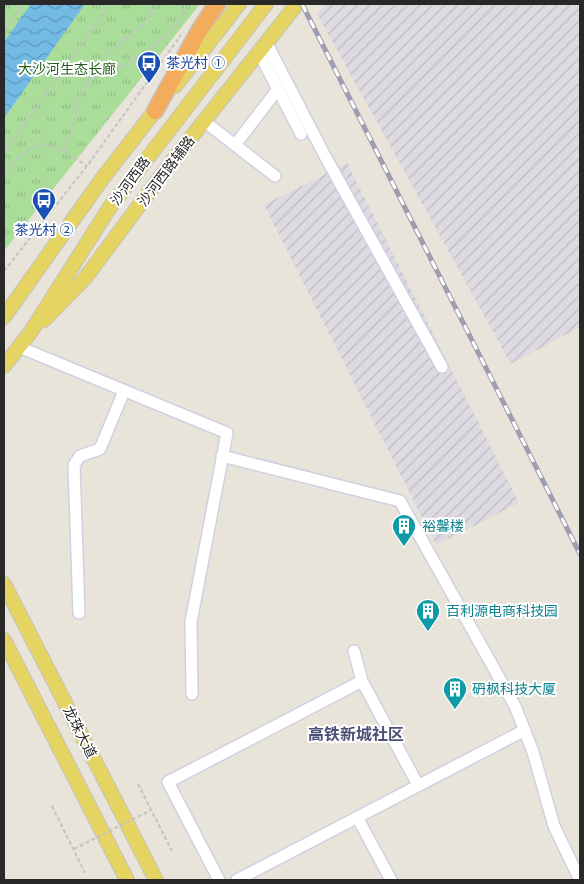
<svg xmlns="http://www.w3.org/2000/svg" width="584" height="884" font-family="'Archivo Narrow','Noto Sans SC',sans-serif">
<defs>
<pattern id="industrial-furrows" width="10" height="10" patternUnits="userSpaceOnUse" patternTransform="scale(1.25)"><rect width="10" height="10" fill="#dddae2"/><path d="M-1 1l2-2M0 10L10 0M9 11l2-2" fill="none" stroke="#bebbc2"/></pattern>
<pattern id="grass-tufts" width="24" height="20" patternUnits="userSpaceOnUse" patternTransform="scale(1.25)"><rect width="24" height="20" fill="#aadd9a"/><path d="M3 7l-1-3M5 7V3M7 7l1-3M15 17l-1-3M17 17v-4M19 17l1-3" fill="none" stroke="#92be85"/></pattern>
<pattern id="water-waves" width="16" height="10" patternUnits="userSpaceOnUse" patternTransform="scale(1.25)"><rect width="16" height="10" fill="#73bbe5"/><path d="M0 5q4-4 8 0t8 0" fill="none" stroke="#5e98ba"/></pattern>
</defs>
<rect width="100%" height="100%" fill="#e9e4da"/>
<path fill="url(#industrial-furrows)" d="M327,4H580V327L511,364L317,14Z
M347,163L519,503L436,545L264,205Z"/>
<path fill="url(#grass-tufts)" d="M4,4H200L4,251Z"/>
<path fill="url(#water-waves)" d="M31,4H85L4,118V42Z"/>
<g fill="none" stroke-linecap="round" stroke-linejoin="round">
<g stroke="#d0d1e0" stroke-width="14">
<path id="minor" d="M266,42L325,156L442,367
M258,51L301,134
M204,121L275,176
M235,145L278,89
M19,347L227,433L191,622L192,694
M222,456L400,501L515,706L533,752L554,826L580,880
M79,613L74,465L80,456L100,449L124,391
M354,651L362,681L418,785
M357,817L391,880
M219,880L168,782L362,681
M237,880L525,730"/>
</g>
<g stroke="#c3c3c3" stroke-width="16">
<path id="major" d="M175,86L239,4
M4,317L102,179L161,103
M44,320L86,277L170,164L297,4
M4,366L30,333L110,207L266,4
M4,584L156,880
M4,640L127,880"/>
</g>
<g stroke="#c3c3c3" stroke-width="19">
<path id="highway" d="M155,111L199,31L217,4"/>
</g>
<path stroke="#c3c3c3" stroke-width="2" stroke-dasharray="4 2.5" stroke-linecap="butt" d="M4,31L23,4
M87,80C125,67 173,43 188,4
M64,151C76,124 75,95 93,71C111,48 145,27 158,4
M4,154L110,4
M4,174C40,134 43,137 87,166
M4,271L87,166L181,35
M138,784L172,851
M52,806L85,873"/>
<use href="#minor" stroke="#fff" stroke-width="11"/>
<use href="#major" stroke="#e6d462" stroke-width="14"/>
<use href="#highway" stroke="#f2ac5c" stroke-width="16"/>
<g stroke="#9d9eb1" stroke-width="5">
<path id="rail" d="M302,4L580,554"/>
</g>
<use href="#rail" stroke="#fff" stroke-width="3" stroke-dasharray="9" stroke-linecap="butt"/>
<path stroke="#c3c3c3" stroke-width="2" stroke-dasharray="4 2.5" stroke-linecap="butt" d="M74,849L151,810"/>
</g>
<defs>
<g id="bus-pin" transform="scale(1.25)"><path d="M0 17L-7.5 6A9.5 9.5 0 1 1 7.5 6Z" fill="#1a4fb4" stroke="#fff"/><path d="M-5-6H5V4H4V6H2V4H-2V6H-4V4H-5ZM-3.5-4V0h7V-4ZM-3.5 1.2v1.5H-2V1.2ZM2 1.2v1.5H3.5V1.2Z" fill="#fff"/></g>
<g id="building-pin" transform="scale(1.25)"><path d="M0 17L-7.5 6A9.5 9.5 0 1 1 7.5 6Z" fill="#0f9aa8" stroke="#fff"/><path d="M-4-6H4V6H1V3H-1V6H-4ZM-2.5-4.3h1.7v1.8h-1.7ZM.8-4.3h1.7v1.8H.8ZM-2.5-1h1.7V.8h-1.7ZM.8-1h1.7V.8H.8Z" fill="#fff"/></g>
</defs>
<g fill-rule="evenodd">
<use href="#bus-pin" x="149" y="63"/>
<use href="#bus-pin" x="44" y="200"/>
<use href="#building-pin" x="404" y="526"/>
<use href="#building-pin" x="428" y="611"/>
<use href="#building-pin" x="455" y="689"/>
</g>
<g text-anchor="middle" stroke-width="4" stroke-linejoin="round" paint-order="stroke">
<g font-size="14" fill="#164399" stroke="#fff" text-anchor="start">
<text x="166" y="68">茶光村 ①</text>
<text x="44" y="235" text-anchor="middle">茶光村 ②</text>
</g>
<g font-size="14" fill="#255e1e" stroke="#fff">
<text x="67" y="74">大沙河生态长廊</text>
</g>
<g font-size="14" fill="#282828" stroke="#fff">
<text transform="translate(166 171) rotate(-53)" y="5">沙河西路辅路</text>
<text transform="translate(130 181) rotate(-54)" y="5">沙河西路</text>
<text transform="translate(80 732) rotate(63)" y="5">龙珠大道</text>
</g>
<g font-size="14" fill="#0d838f" stroke="#fff" text-anchor="start">
<text x="422" y="531">裕馨楼</text>
<text x="446" y="616">百利源电商科技园</text>
<text x="472" y="694">砃枫科技大厦</text>
</g>
<g font-size="16" font-weight="bold" fill="#4c4f75" stroke="#fff">
<text x="356" y="740">高铁新城社区</text>
</g>
</g>
<rect width="584" height="884" fill="none" stroke="#282828" stroke-width="10"/>
</svg>
